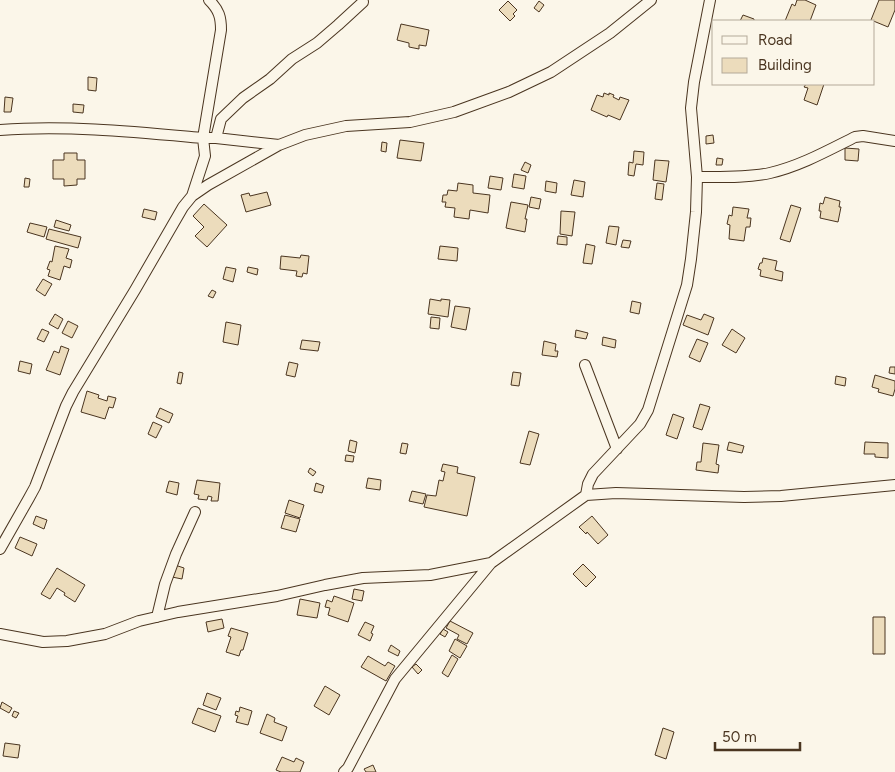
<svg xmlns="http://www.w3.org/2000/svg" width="895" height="772" font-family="Figtree,sans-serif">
<rect width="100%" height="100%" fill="#fbf6e9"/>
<path fill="#ecdcbc" stroke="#4a3520" d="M797,0H805L816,5L810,21H785L792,4L795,6Z
M879,0H895V10L888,27L871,20Z
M508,1L517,10L513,14L515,16L510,21L499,10Z
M539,1L544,5L539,12L534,8Z
M743,15L754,19V21H740Z
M401,24L429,30L426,46L419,45V49L409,47V43L397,40Z
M88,77L97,78L96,91L88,90Z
M806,84H824L817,105L804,100L808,88L804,87Z
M604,93L609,95V93L614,95L613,97L619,100L620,97L629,100L620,120L608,115L607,117L591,110L597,95L603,97Z
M5,97L13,98L11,112H4Z
M73,104L84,105L83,113L73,112Z
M713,135L714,143L706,144V136Z
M400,140L424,143L421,161L397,158Z
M382,142L387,143L386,152L381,151Z
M845,148L859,149L858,161L845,160Z
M634,151L644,152L643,165L636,164L634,176L628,175L629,162L633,163Z
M64,153H77V160H85V179H77V185L64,186V179H53V160H64Z
M717,158L723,159L722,165H716Z
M655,160L669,161L666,182L653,180Z
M525,162L531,165L528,173L521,170Z
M514,174L526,176L524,189L512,187Z
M490,176L503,178L501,190L488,188Z
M25,178L30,179L29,187H24Z
M574,180L585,182L583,197L571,195Z
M546,181L557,183L556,193L545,191Z
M458,183L473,185V193L490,195L488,213L470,210L469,219L454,217L455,208L445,207L446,202H442L443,195H447L448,190L457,191Z
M657,183L664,184L662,200L655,199Z
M267,192L271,205L246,212L241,195L249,193L250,196Z
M531,197L541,199L539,209L529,207Z
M825,197L840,201L839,207H841L838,222L820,218L821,211H819L820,203L823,204Z
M511,202L528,205L525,219H527L525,232L506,228Z
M204,204L227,225L207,247L195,236L204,227L193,216Z
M791,205L801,208L790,242L780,239Z
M733,207L749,209L747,218H751L750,227H746L744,241L729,239L730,225L727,224L729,215L732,216Z
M144,209L157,212L155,220L142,217Z
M561,211L575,212L572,236L560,234Z
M56,220L71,225L69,231L54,227Z
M30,223L47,227L44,237L27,232Z
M609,226L619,227L616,245L606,243Z
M49,229L81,237L78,248L46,239Z
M558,236L567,237V245L557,244Z
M623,240L631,241L629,248L621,247Z
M586,244L595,246L592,264L583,263Z
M55,246L69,249L66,258L72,260L70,268L64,266L60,280L48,276L50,270L47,269L50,261L52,262Z
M440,246L458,248L457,261L438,259Z
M301,255L309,256L307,274L303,273L302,277L296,276L297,271L280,269L281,256L300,258Z
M763,258L777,261L775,270L783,272L782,281L760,276L761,270L758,269L760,263H762Z
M226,267L236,269L233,282L223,279Z
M248,267L258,269L257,275L247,272Z
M43,279L52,284L45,296L36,290Z
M212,290L216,292L213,298L208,296Z
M430,299L441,301V299L450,300L448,317L428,314Z
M632,301L641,303L639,314L630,312Z
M455,306L470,308L466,330L451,327Z
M55,314L63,319L58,329L49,324Z
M704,314L714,318L708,335L683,325L687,315L701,320Z
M431,317L440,318L439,329L430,328Z
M68,321L78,326L72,338L62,333Z
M226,322L241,325L238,345L223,342Z
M42,329L49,332L44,342L37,339Z
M732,329L745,338L736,353L722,345Z
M576,330L588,333L586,339L575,337Z
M603,337L616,340L615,348L602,345Z
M697,339L708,343L700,362L689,357Z
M302,340L320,342L318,351L300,349Z
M544,341L556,344L555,351H558L557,357L542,355Z
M61,346L69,349L60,375L46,370L54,351L59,353Z
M20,361L32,364L30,374L18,371Z
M289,362L298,364L295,377L286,375Z
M890,367H895V374L889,373Z
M179,372L183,373L181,384L177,383Z
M513,372L521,373L519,386L511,385Z
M875,375L895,381V389L893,396L878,392L879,389L872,387Z
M836,376L846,378L845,386L835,384Z
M87,391L99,395L98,398L107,401L108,396L116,398L113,408L109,407L105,419L81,412Z
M700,404L710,407L702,430L693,427Z
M160,408L173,414L169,423L156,417Z
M673,414L684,418L677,439L666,435Z
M153,422L162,426L156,438L148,434Z
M529,431L539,434L530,465L520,463Z
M350,440L357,442L355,453L348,451Z
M729,442L744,446L742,453L727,450Z
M865,442L888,443V458L875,457V454H864Z
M402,443L408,444L406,454L400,453Z
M703,443L719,445L716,464L719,465L718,473L696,470L697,462H701Z
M346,455L354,456L353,462L345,461Z
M443,464L458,467L457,473L475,477L467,516L424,507L427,495L436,496L439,480L443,481L445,472L441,471Z
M310,468L316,472L313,476L308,472Z
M368,478L381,480L380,490L366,488Z
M197,480L220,483L218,501H211L212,497L208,496L207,500L198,499L199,495L194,494Z
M169,481L179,483L177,495L166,492Z
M316,483L324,486L322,493L314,491Z
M412,491L426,494L423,504L409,501Z
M289,500L304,505L300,518L285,513Z
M285,515L300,519L296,532L281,528Z
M36,516L47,520L44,529L33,524Z
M592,516L608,535L598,544L587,532L586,534L579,527Z
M20,537L37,544L32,556L15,548Z
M583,564L596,577L586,587L573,574Z
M175,565L184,568L182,579L172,577Z
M57,568L85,585L75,602L64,595L65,593L57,588L50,599L41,594Z
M354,589L364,591L362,601L352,599Z
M334,596L354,603L348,622L328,615L330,608L325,607L327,600L332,602Z
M300,599L320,603L317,618L297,615Z
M873,617H885V654H873Z
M222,619L224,628L208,632L206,622Z
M450,621L473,633L467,644L457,639L459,635L446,628Z
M365,622L374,626L371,633L373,634L370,641L358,635Z
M231,628L248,633L243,650H241L239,656L226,652L231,637L228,636Z
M443,629L448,632L445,637L440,634Z
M455,639L467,646L460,658L449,651Z
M391,645L400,651L398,656L388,651Z
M452,655L458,659L448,677L442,673Z
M368,656L385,666L388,662L395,666L386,681L361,667Z
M416,664L422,670L418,674L412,667Z
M325,686L340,695L329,715L314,706Z
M207,693L221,698L216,710L203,705Z
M2,702L12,708L9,713L0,708Z
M240,707L252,711L248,725L236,722L238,716L235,715L236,711L239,712Z
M198,708L221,716L215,732L192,723Z
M14,711L19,713L16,718L12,716Z
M267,714L275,718L274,722L287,727L282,741L260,733Z
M663,728L674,732L666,759L655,755Z
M5,743L20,745L18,758L3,756Z
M282,757L294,762L296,758L304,762L300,772H281L276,770Z
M373,765L376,772H366L364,769Z"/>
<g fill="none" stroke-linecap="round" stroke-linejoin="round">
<g stroke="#4a3520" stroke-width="12">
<path id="street" d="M0,130C68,125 136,132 203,138H216L279,145
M216,138L221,119L243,98L270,79L292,59L317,43L338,25L363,2
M697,177C720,177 747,178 770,173C800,166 827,151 855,137L863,136L895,141
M192,196L205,156L203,138L221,30C221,17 219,10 209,0
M585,365L617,449
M586,495L588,484L593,474L640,424L648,410L687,285L691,259L696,212L697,177L691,108L694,82L710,0
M0,549L29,498L35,487L66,406L73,392L135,290L183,207L192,196L208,185L279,145L305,135L346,126L410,122L454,112L509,92L551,72L610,33L651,0
M157,617L165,584L176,554L195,512
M0,634L43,642L67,641L105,634L139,621L178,612L277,596L325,585L363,578L430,575L491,563
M344,772L348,768L395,679L491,563L586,495L616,493L744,497L781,496L895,485"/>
</g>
<use href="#street" stroke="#fbf6e9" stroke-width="10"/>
</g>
<rect x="712" y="20" width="162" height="65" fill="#fbf6e9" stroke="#b4a999"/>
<rect x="722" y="36" width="25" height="8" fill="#fbf6e9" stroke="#b4a999"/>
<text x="758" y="45" font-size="15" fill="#4a3520">Road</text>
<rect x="722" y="58" width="25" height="15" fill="#ecdcbc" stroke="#b4a999"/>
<text x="758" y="70" font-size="15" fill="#4a3520">Building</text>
<path d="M715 742v8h85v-8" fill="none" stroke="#4a3520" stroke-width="2.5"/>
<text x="722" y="742" font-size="15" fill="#4a3520" stroke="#fbf6e9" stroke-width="4" paint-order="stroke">50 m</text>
</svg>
